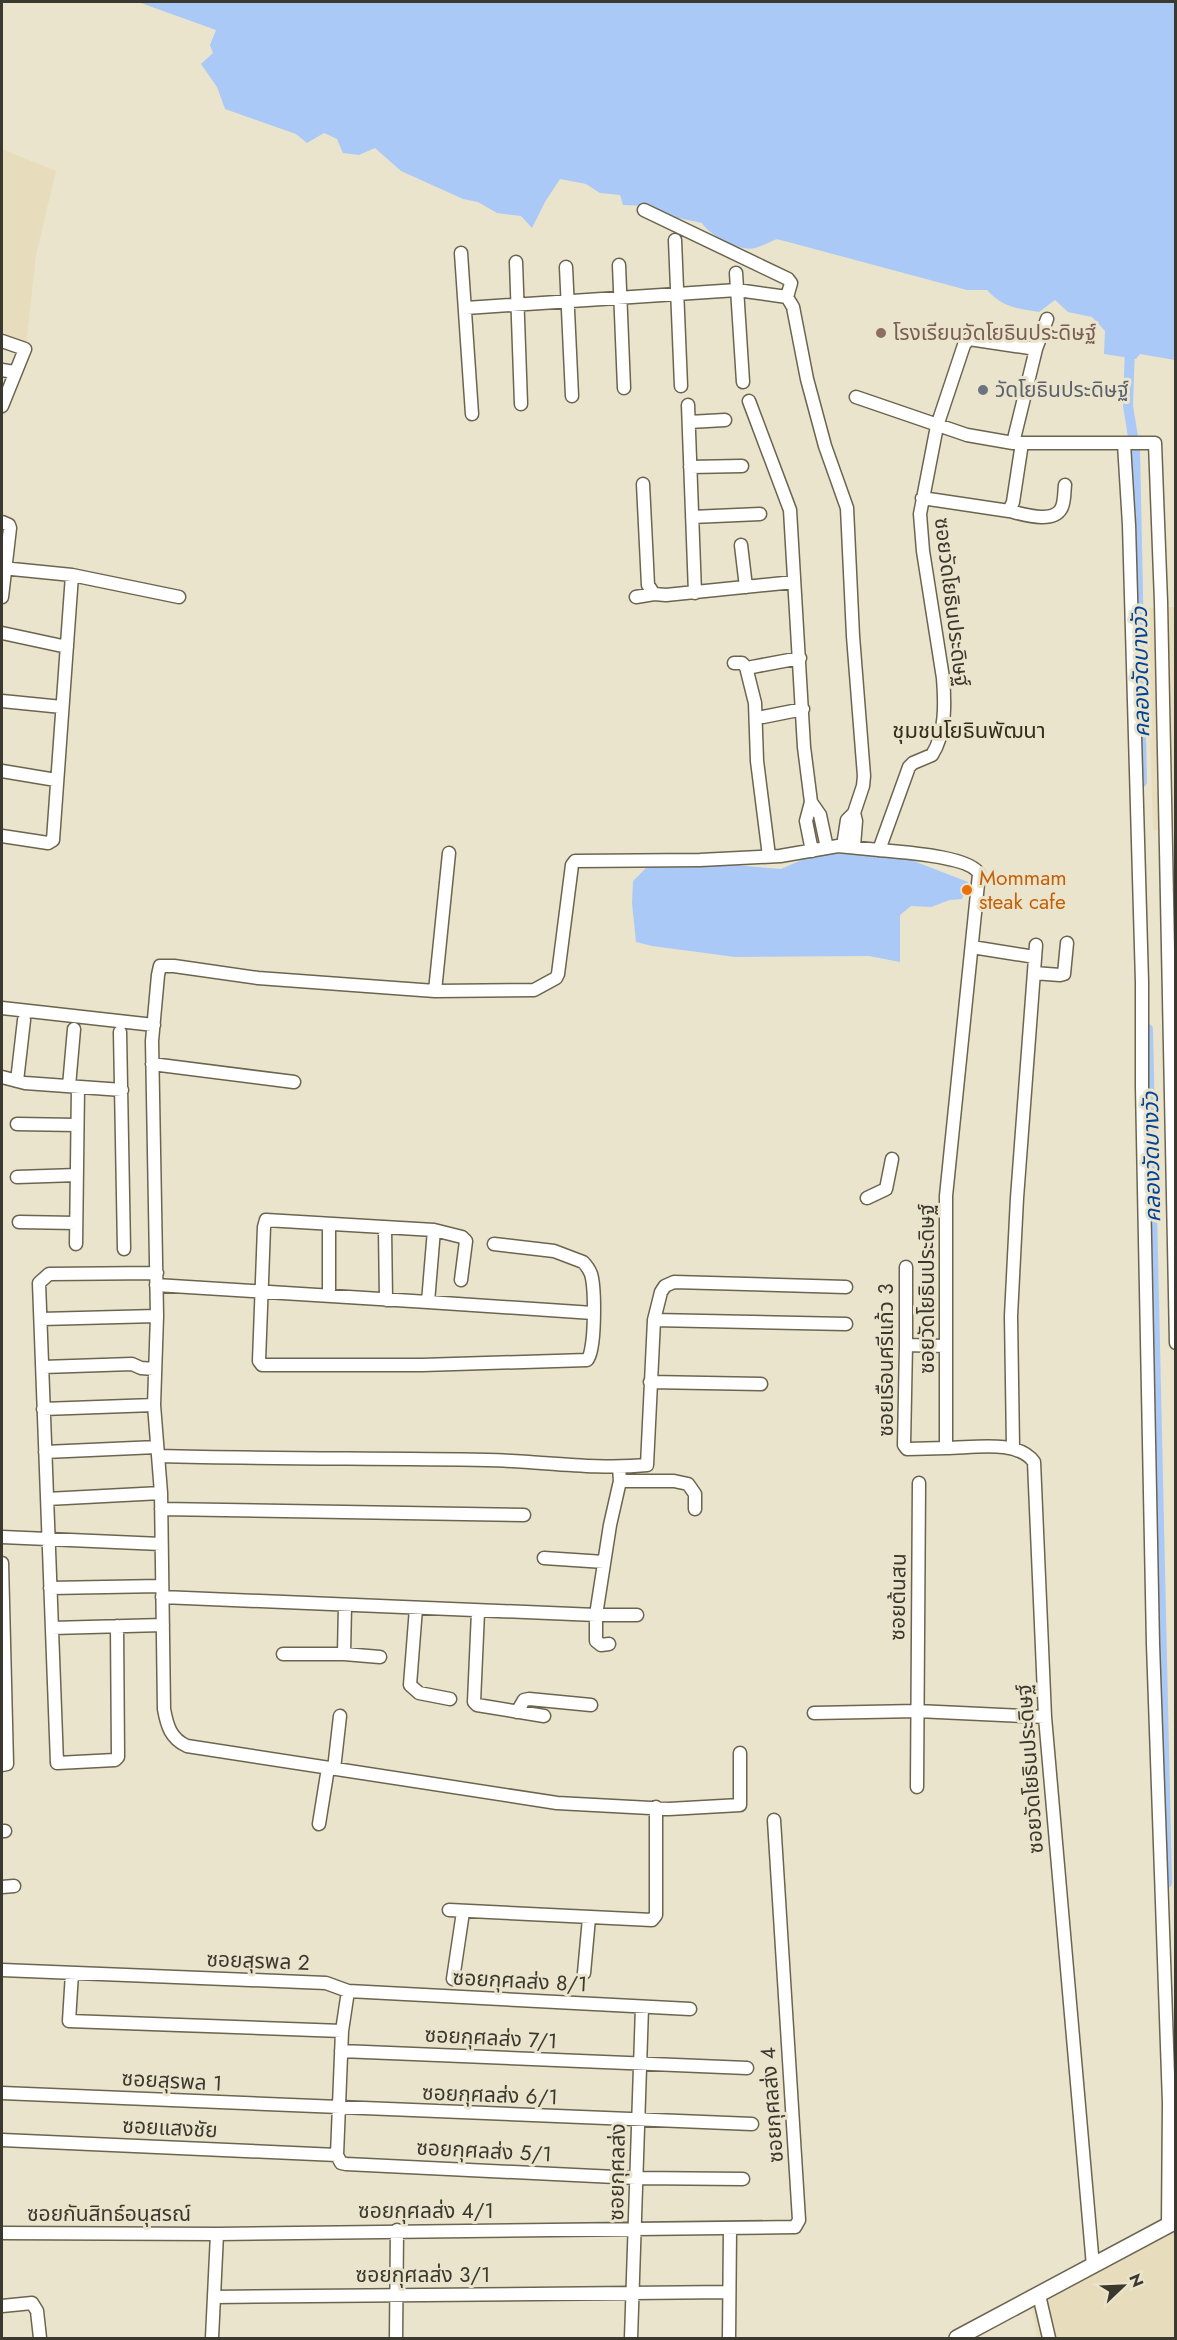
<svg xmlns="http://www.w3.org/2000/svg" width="1177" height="2340" font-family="Jost,'Noto Sans Thai',sans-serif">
<rect width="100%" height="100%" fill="#ebe4cc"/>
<path fill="#e7ddbd" d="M2,149L56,171L36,255L26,346L2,338Z
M1175,607V830H1153L1146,608Z
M1175,2230V2338H1037L1032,2309Z"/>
<path fill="#aac9f7" d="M138,2H1175V360L1140,354L1136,359L1104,354L1105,331L1092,317L1068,312L1055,300L1039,312C1018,309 1002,307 987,290H967L777,239C770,242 762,246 755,248C740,252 710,236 702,223L663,215L647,206L623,205L620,195L600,193L586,184L560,179L545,202L532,228L521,216L497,213L478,202L463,199L401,171L375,148L359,155L343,153L337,139L324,133L307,143L296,134L225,109L217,87L201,64L213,53L210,45L216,30Z
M820,852L893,853L968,882L962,899L950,900L931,907L911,906L900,915V962L869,956L735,957L652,946L636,942L632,903L633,881L646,868L698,862L781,869Z"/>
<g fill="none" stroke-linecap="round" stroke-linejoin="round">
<path stroke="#aac9f7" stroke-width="10" d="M1130,346L1128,406L1135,449L1142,782
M1148,1029L1167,1883"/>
<g stroke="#6b644f" stroke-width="15">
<path id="minor" d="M644,210L788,279L791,283L787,297
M675,240L681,386
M461,253L472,414
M516,262L521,404
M619,265L624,388
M566,267L572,396
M736,273L743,382
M466,308L737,290L787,297L793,307L807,379L825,446L847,508L853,636L864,776L863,786L854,813L847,820L843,846
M2,341L25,349L2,406
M1036,349L969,339L964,345L937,426L920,514L923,551L943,678C945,703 946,733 932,755L913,763L909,767L879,850C899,852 971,856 979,874L946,1196V1448C972,1448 1018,1439 1034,1462L1045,1717L1093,2266
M2,370L14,372
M856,397L967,435L1013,443H1155L1161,602L1176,1343
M749,401L790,510L804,747L811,802L806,821L812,851
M688,405L695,593
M689,422L725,420
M1013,443L1036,349L1047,319
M1124,444L1129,525L1142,982V1087L1153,1644L1169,2103L1168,2225
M690,467L742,466
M643,484L648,585L654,594L666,595L794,582
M922,498L1009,511L1013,502L1022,443
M1009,511C1023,514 1052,524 1061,509C1065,502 1064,492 1065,485
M692,517L760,514
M2,522L9,525L10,528L2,597
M741,545L746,587
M2,568L72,575L179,597
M636,597L654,594
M2,633L67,647
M734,663H742L746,667L755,703L757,761L769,856
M752,667L800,658
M2,701L62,707
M763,717L803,709
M2,771L56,780
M811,802L820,815L827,848
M2,836L48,843L53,840L72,575
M854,846L856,821L854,813
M972,947L1035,957
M1034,973L1060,975L1064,974L1067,943
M435,991L449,853
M2,1008L154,1025
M120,1032L124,1249
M152,1064L294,1082
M2,1077L25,1083L122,1090
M17,1081L24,1020
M69,1086L74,1029
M17,1124L77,1125
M17,1177L77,1175
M867,1198L886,1189L892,1159
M19,1222L76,1223
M385,1229L386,1300
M76,1244L78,1087
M906,1267V1345L904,1445L907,1449L946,1448
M461,1280L466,1241L462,1237L434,1230L266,1220L264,1227L259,1361L262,1365H422L587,1360C596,1351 595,1287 591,1274C589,1269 586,1265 583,1262L554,1251L494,1244
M156,1285L428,1302L434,1230
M329,1296V1225
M428,1302L593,1313
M41,1319L157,1316
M654,1320L846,1324
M906,1345L945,1346
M43,1367L132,1364L141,1368L154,1369
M650,1382L761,1384
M43,1409L154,1405
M1013,1447L1011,1316L1017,1198L1036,945
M45,1452L157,1447
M159,1456C269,1459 378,1458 487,1460C540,1461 594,1470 647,1465L654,1320L661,1292L665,1286L674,1282L846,1287
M620,1481H674L688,1484L695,1494V1509
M47,1499L161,1493
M161,1509L524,1515
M2,1537L161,1544
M544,1558L604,1562
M2,1563L7,1764L2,1765
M50,1588L161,1586
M162,1597L596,1615L610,1525L620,1481L619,1467
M416,1608L410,1685L419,1693L450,1699
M478,1612L474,1702L477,1705L544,1716
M117,1626L118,1757L115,1760L57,1763L39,1283L49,1274L157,1273
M52,1628L163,1625
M609,1644L601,1645L596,1641V1615H637
M283,1654H344L380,1657
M344,1654L345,1605
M517,1712L524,1700L529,1699L591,1705
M814,1713L917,1711L1045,1717
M740,1753V1805L669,1809L557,1803L187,1746C171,1739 167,1726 164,1709L161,1493L154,1405L157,1316L152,1041L158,975L160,966H174L258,978L435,991L534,990L556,978L558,974L572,865L575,861L700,860L780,856L838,846L879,850
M334,1769L340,1716
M917,1787L919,1483
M319,1824L328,1768
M2,1831H5
M2,1887L14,1886
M449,1910L652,1920L656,1915V1807
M2,1970L326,1983L348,1991L342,2031L337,2155L341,2163L346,2164L636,2178L743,2179
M72,1973L69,2021L342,2031
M584,1973L589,1918
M453,1979L463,1912
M348,1991L690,2009
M341,2051L747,2068
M2,2093L752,2124
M2,2140L337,2155
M2,2233L217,2234L795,2227L799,2220L774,1820
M1039,2295L1049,2338
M214,2297L729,2292
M2,2306L32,2303L37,2311L40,2338
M212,2338L217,2234
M396,2338L397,2230
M631,2338L642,2007
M729,2338L730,2229"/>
</g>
<g stroke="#6b644f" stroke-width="18">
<path id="major" d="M957,2338L1176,2221"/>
</g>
<use href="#minor" stroke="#fff" stroke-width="12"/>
<use href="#major" stroke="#fff" stroke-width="15"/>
</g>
<circle fill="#8d6e63" stroke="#ebe4cc" stroke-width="2" cx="881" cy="333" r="6"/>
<circle fill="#6b7280" stroke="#ebe4cc" stroke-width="2" cx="983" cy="390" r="6"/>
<circle fill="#e8710a" stroke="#ebe4cc" stroke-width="2" cx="967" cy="890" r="6"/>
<g text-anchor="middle" stroke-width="6" stroke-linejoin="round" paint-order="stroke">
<g font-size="21" fill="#785e54" stroke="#ebe4cc" text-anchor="start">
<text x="893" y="340">โรงเรียนวัดโยธินประดิษฐ์</text>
</g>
<g font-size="21" fill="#5b616d" stroke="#ebe4cc" text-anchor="start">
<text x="995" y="397">วัดโยธินประดิษฐ์</text>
</g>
<g font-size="21" fill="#3b382f" stroke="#ebe4cc">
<text transform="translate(952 602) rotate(83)" y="7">ซอยวัดโยธินประดิษฐ์</text>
<text transform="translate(927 1289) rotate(-90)" y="7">ซอยวัดโยธินประดิษฐ์</text>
<text transform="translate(886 1360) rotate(-90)" y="7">ซอยเรือนศรีแก้ว 3</text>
<text transform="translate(898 1597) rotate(-89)" y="7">ซอยต้นสน</text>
<text transform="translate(1030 1769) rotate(-94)" y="7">ซอยวัดโยธินประดิษฐ์</text>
<text transform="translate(258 1961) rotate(2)" y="7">ซอยสุรพล 2</text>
<text transform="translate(520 1981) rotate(3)" y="7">ซอยกุศลส่ง 8/1</text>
<text transform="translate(491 2038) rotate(3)" y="7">ซอยกุศลส่ง 7/1</text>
<text transform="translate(172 2081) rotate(3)" y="7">ซอยสุรพล 1</text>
<text transform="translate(490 2095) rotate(2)" y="7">ซอยกุศลส่ง 6/1</text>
<text transform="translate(772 2105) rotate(-94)" y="7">ซอยกุศลส่ง 4</text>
<text transform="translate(170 2128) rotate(3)" y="7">ซอยแสงชัย</text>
<text transform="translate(484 2151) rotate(3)" y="7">ซอยกุศลส่ง 5/1</text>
<text transform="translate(617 2172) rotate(-89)" y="7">ซอยกุศลส่ง</text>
<text x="426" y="2218">ซอยกุศลส่ง 4/1</text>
<text x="109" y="2221">ซอยกันสิทธ์อนุสรณ์</text>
<text x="423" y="2282">ซอยกุศลส่ง 3/1</text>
</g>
<g font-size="21" fill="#c56008" stroke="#ebe4cc" text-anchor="start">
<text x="979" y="885">Mommam<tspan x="979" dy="24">steak cafe</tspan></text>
</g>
<g font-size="22" font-style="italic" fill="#049" stroke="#ebe4cc">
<text transform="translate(1140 672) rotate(-91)" y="8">คลองวัดบางวัว</text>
<text transform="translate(1151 1157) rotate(-91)" y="8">คลองวัดบางวัว</text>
</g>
<g font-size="22" fill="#332d1a" stroke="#ebe4cc">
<text x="969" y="738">ชุมชนโยธินพัฒนา</text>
</g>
</g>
<rect width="1177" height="2340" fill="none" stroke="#3b382f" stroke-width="6"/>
<g transform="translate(1123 2286) rotate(67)" stroke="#ebe4cc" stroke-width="4.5" paint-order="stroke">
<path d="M0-4.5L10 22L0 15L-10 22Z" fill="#3b382f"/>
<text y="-9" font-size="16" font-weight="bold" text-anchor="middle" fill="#3b382f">N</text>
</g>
</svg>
